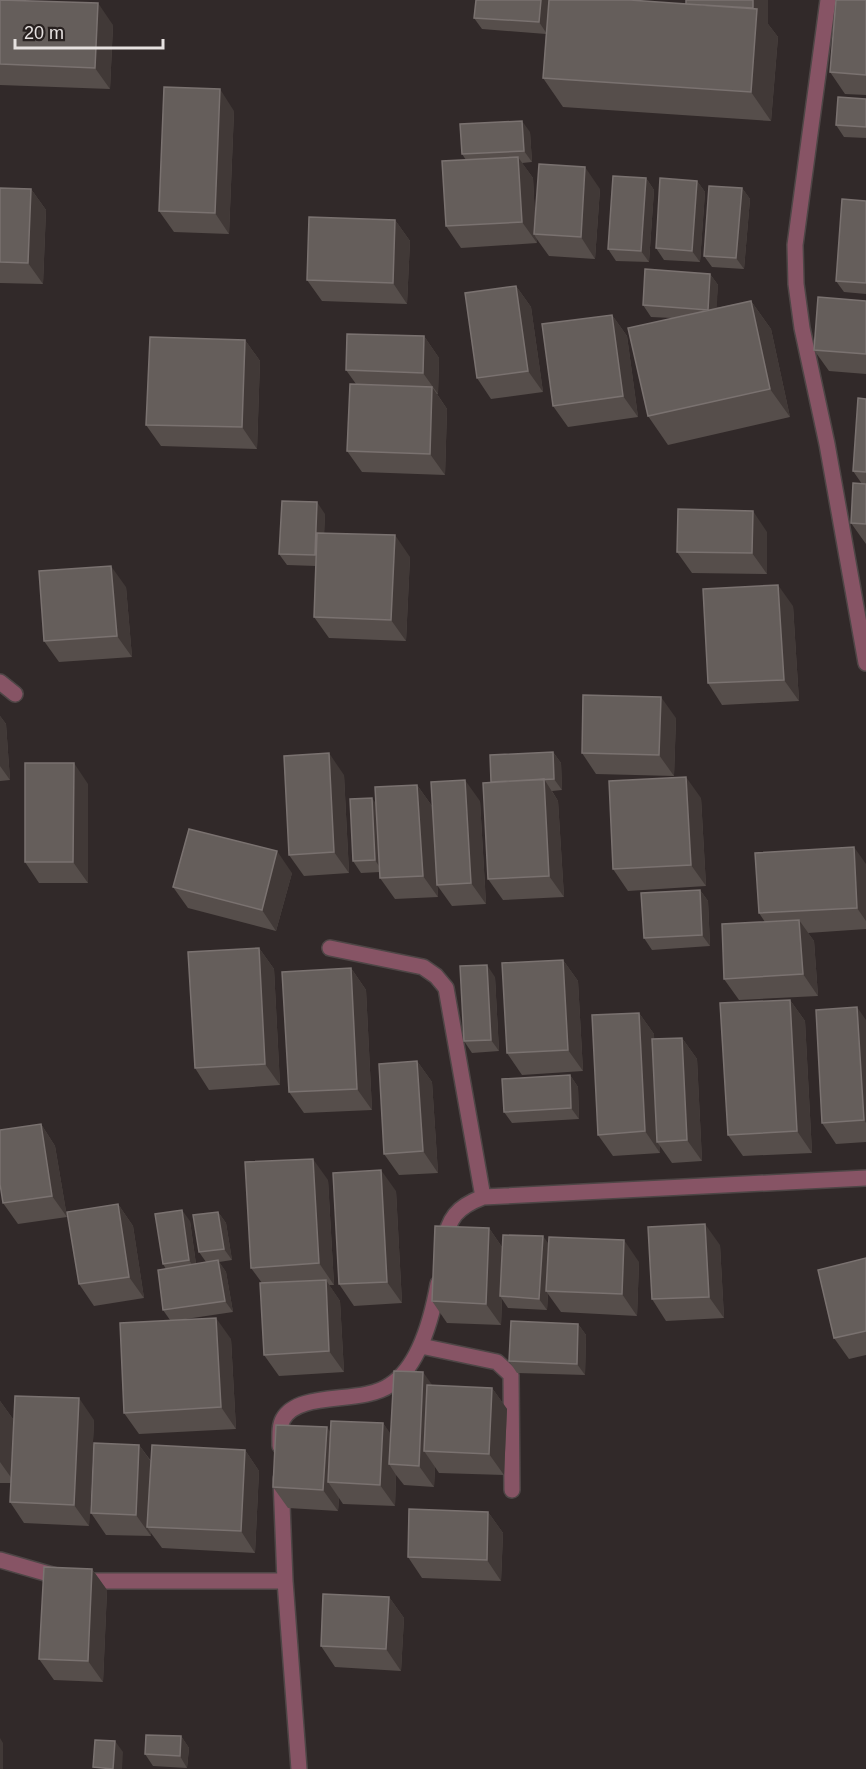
<svg xmlns="http://www.w3.org/2000/svg" width="866" height="1769" font-family="Arial,sans-serif">
<rect width="100%" height="100%" fill="#312929"/>
<g fill="none" stroke-linecap="round" stroke-linejoin="round">
<g stroke="#4e4646" stroke-width="18">
<path id="street" d="M828,0L795,245L796,284L802,328L827,444L866,663
M0,682L15,694
M330,948L423,967L436,976L446,988L483,1197
M444,1245C448,1218 457,1207 483,1197L866,1178
M421,1346L497,1362L511,1375L512,1490
M280,1446C280,1437 279,1426 283,1419C299,1390 362,1405 390,1385C420,1366 432,1317 438,1284
M0,1560L73,1581H285L281,1479
M285,1581L299,1769"/>
</g>
<use href="#street" stroke="#875465" stroke-width="15"/>
</g>
<path fill="#564e4b" d="M0,0L113,25L110,89L0,85Z
M866,0V95L845,94L830,72Z
M474,18L768,24L778,37L771,121L563,107L543,78L546,34L482,29Z
M866,99V138L844,137L836,125Z
M234,111L229,234L174,232L159,211Z
M530,132L532,162L522,163L533,178L535,218L600,189L595,259L549,256L536,238L537,243L461,248L446,226L466,160L462,154Z
M646,178L654,190L649,262L616,261L608,249Z
M697,181L705,192L700,262L664,260L656,248Z
M0,188L31,189L46,210L43,284L0,283Z
M742,188L750,199L744,269L712,267L704,256Z
M866,201V294L844,292L836,281Z
M395,220L410,241L407,304L322,301L307,280Z
M710,274L718,285L716,308L751,301L771,329L790,417L668,445L648,416L672,318L651,317L643,305Z
M516,286L531,307L543,392L491,399L477,378Z
M866,301V374L829,371L814,350Z
M612,315L627,336L638,417L568,427L553,406Z
M424,336L439,358L438,394H437L447,409L445,475L362,472L347,451L356,384L346,370Z
M245,340L260,361L257,449L161,446L146,425Z
M866,399V544L851,523L862,484L853,471Z
M325,514L324,533L410,557L406,641L329,638L314,617L316,566L287,565L279,554Z
M767,532V574L692,573L677,552Z
M126,587L132,657L59,662L44,641Z
M793,606L799,701L722,705L708,683Z
M0,716L6,724L10,780L0,781Z
M676,718L674,776L596,774L582,753Z
M553,752L561,763L562,790L552,791L558,801L564,897L503,900L488,879L491,783Z
M344,775L349,873L304,876L289,855Z
M88,784V883H39L25,862Z
M417,785L432,806L438,897L395,899L380,878V872L361,873L353,861L376,804Z
M701,798L706,886L628,891L613,869Z
M480,801L486,904L452,906L437,885Z
M866,864V929L808,933L814,941L818,996L739,1000L724,979L765,922L759,913Z
M292,873L276,931L188,908L173,887Z
M700,890L708,901L710,946L652,950L644,938Z
M259,948L274,969L280,1085L209,1090L195,1068Z
M563,960L578,981L583,1071L522,1075L507,1053Z
M351,968L366,990L372,1110L304,1113L289,1092Z
M495,977L499,1051L472,1053L464,1041Z
M790,1000L805,1021L812,1153L743,1156L728,1135Z
M639,1013L654,1034V1039L682,1038L697,1059L702,1161L672,1163L660,1146V1153L613,1156L598,1135Z
M866,1020V1142L836,1144L822,1123Z
M417,1061L432,1082L438,1173L399,1175L384,1154Z
M570,1075L578,1087L579,1119L512,1123L504,1112Z
M41,1124L55,1146L67,1217L18,1224L3,1203Z
M328,1180L334,1285H329L340,1301L344,1372L279,1376L264,1355L262,1283L251,1268Z
M396,1191L402,1303L354,1306L339,1284Z
M118,1204L133,1226L144,1298L94,1306L79,1284Z
M218,1212L226,1223L232,1260L219,1262L226,1272L233,1312L179,1320L231,1339L236,1429L139,1434L124,1413L170,1320L163,1310L166,1269L163,1264L190,1221L196,1264L206,1262L199,1252Z
M489,1228L502,1247L548,1244L639,1262L637,1316L561,1312L548,1294L547,1310L508,1308L502,1299L501,1325L447,1323L432,1301Z
M720,1245L724,1318L666,1321L652,1299Z
M866,1258V1355L849,1359L834,1338Z
M578,1324L586,1335L585,1375L517,1373L509,1361Z
M433,1386L492,1388L507,1409L504,1475L439,1473L435,1467L434,1487L404,1485L396,1475L395,1506L343,1504L339,1498L338,1511L288,1508L273,1487L330,1432L383,1423L390,1434Z
M0,1401L13,1419V1430L94,1420L89,1526L24,1523L10,1502L11,1483H0Z
M139,1445L151,1461L245,1450L259,1471L255,1553L162,1548L151,1533V1536L106,1535L91,1513Z
M488,1512L503,1533L501,1581L422,1578L408,1557Z
M92,1569L107,1590L103,1682L54,1680L39,1659Z
M389,1597L404,1618L401,1671L335,1667L321,1646Z
M181,1736L189,1748L187,1768L153,1766L145,1754Z"/>
<path fill="#413937" d="M541,0H549L547,34L539,22Z
M753,0H768V24L778,37L771,121L751,92Z
M98,3L113,25L110,89L95,68Z
M220,89L234,111L229,234L215,213Z
M522,121L530,132L532,162L524,151Z
M518,157L533,178L536,235L534,234L536,238L537,243L522,222Z
M585,167L600,189L595,259L581,237Z
M646,178L654,190L649,262L641,251Z
M697,181L705,192L700,262L692,251Z
M742,188L750,199L744,269L736,258Z
M31,189L46,210L43,284L28,263Z
M395,220L410,241L407,304L393,283Z
M710,274L718,285L716,321L708,310Z
M516,286L531,307L543,392L528,371Z
M751,301L771,329L790,417L770,389Z
M612,315L627,336L638,417L623,396Z
M424,336L439,358L438,394L423,373Z
M245,340L260,361L257,449L242,427Z
M432,387L447,409L445,475L430,454Z
M317,502L325,514L323,566L315,555Z
M753,511L767,532V574L752,553Z
M395,535L410,557L406,641L391,620Z
M111,566L126,587L132,657L117,636Z
M778,585L793,606L799,701L784,680Z
M661,697L676,718L674,776L659,755Z
M0,716L6,724L10,780L0,766Z
M553,752L561,763L562,790L554,779Z
M329,753L344,775L349,873L334,852Z
M74,763L88,784V883L73,862Z
M686,777L701,798L706,886L691,865Z
M544,779L558,801L564,897L549,876Z
M465,780L480,801L486,904L471,883Z
M417,785L432,806L438,897L423,876Z
M372,798L380,809L383,872L375,860Z
M854,847L866,864V921L857,908Z
M277,851L292,873L276,931L262,910Z
M700,890L708,901L710,946L702,935Z
M799,920L814,941L818,996L803,974Z
M259,948L274,969L280,1085L265,1064Z
M563,960L578,981L583,1071L568,1050Z
M487,965L495,977L499,1051L491,1040Z
M351,968L366,990L372,1110L357,1089Z
M790,1000L805,1021L812,1153L797,1131Z
M857,1007L866,1020V1123L864,1120Z
M639,1013L654,1034L660,1142H657L660,1146V1153L645,1131Z
M682,1038L697,1059L702,1161L687,1140Z
M417,1061L432,1082L438,1173L423,1151Z
M570,1075L578,1087L579,1119L571,1108Z
M41,1124L55,1146L67,1217L52,1196Z
M313,1159L328,1180L334,1285L319,1263Z
M381,1170L396,1191L402,1303L387,1282Z
M118,1204L133,1226L144,1298L129,1277Z
M182,1210L190,1221L197,1272L189,1260Z
M218,1212L226,1223L232,1260L224,1249Z
M705,1224L720,1245L724,1318L709,1297Z
M489,1228L504,1250L500,1296L502,1299L501,1325L486,1304Z
M543,1236L551,1247L546,1291L548,1294L547,1310L539,1299Z
M624,1240L639,1262L637,1316L622,1294Z
M218,1260L226,1272L233,1312L225,1301Z
M326,1280L340,1301L344,1372L329,1351Z
M216,1318L231,1339L236,1429L221,1407Z
M578,1324L586,1335L585,1375L577,1364Z
M423,1372L438,1393L424,1451L435,1467L434,1487L419,1466Z
M492,1388L507,1409L504,1475L489,1454Z
M79,1398L94,1420L89,1526L74,1505Z
M0,1401L13,1419L15,1483L0,1462Z
M383,1423L398,1444L389,1464L396,1475L395,1506L380,1485Z
M327,1427L341,1448L328,1482L339,1498L338,1511L323,1490Z
M139,1445L154,1466L147,1527L151,1533V1536L136,1515Z
M245,1450L259,1471L255,1553L241,1531Z
M488,1512L503,1533L501,1581L487,1560Z
M92,1569L107,1590L103,1682L88,1661Z
M389,1597L404,1618L401,1671L386,1649Z
M181,1736L189,1748L187,1768L180,1756Z
M0,1738L3,1743V1769H0Z
M115,1741L123,1752L122,1769H113Z"/>
<path fill="#655e5b" stroke="#7a7270" stroke-width="1.5" d="M0,0L98,3L95,68L0,64Z
M476,0H541L539,22L474,18Z
M549,0H630L757,9L751,92L543,78Z
M686,0H753V8L686,4Z
M836,0H866V75L830,72Z
M164,87L220,89L215,213L159,211Z
M838,97L866,99V127L836,125Z
M522,121L524,151L462,154L460,124Z
M518,157L522,222L446,226L442,161Z
M539,164L585,167L581,237L534,234Z
M613,176L646,178L641,251L608,249Z
M660,178L697,181L692,251L656,248Z
M709,186L742,188L736,258L704,256Z
M0,188L31,189L28,263L0,262Z
M842,199L866,201V283L836,281Z
M309,217L395,220L393,283L307,280Z
M645,269L710,274L708,310L643,305Z
M516,286L528,371L477,378L465,293Z
M818,297L866,301V354L814,350Z
M751,301L770,389L648,416L628,328Z
M612,315L623,396L553,406L542,324Z
M347,334L424,336L423,373L346,370Z
M150,337L245,340L242,427L146,425Z
M350,384L432,387L430,454L347,451Z
M858,398L866,399V472L853,471Z
M853,483L866,484V524L851,523Z
M282,501L317,502L315,555L279,554Z
M678,509L753,511L752,553L677,552Z
M317,533L395,535L391,620L314,617Z
M111,566L117,636L44,641L39,571Z
M778,585L784,680L708,683L703,589Z
M583,695L661,697L659,755L582,753Z
M553,752L554,779L491,782L490,755Z
M329,753L334,852L289,855L284,756Z
M25,763H74L73,862H25Z
M686,777L691,865L613,869L609,781Z
M544,779L549,876L488,879L483,783Z
M465,780L471,883L437,885L431,782Z
M417,785L423,876L380,878L375,787Z
M372,798L375,860L353,861L350,799Z
M189,829L277,851L262,910L173,887Z
M854,847L857,908L759,913L755,853Z
M700,890L702,935L644,938L641,893Z
M799,920L803,974L724,979L722,924Z
M259,948L265,1064L195,1068L188,952Z
M563,960L568,1050L507,1053L502,963Z
M487,965L491,1040L464,1041L460,966Z
M351,968L357,1089L289,1092L282,972Z
M790,1000L797,1131L728,1135L720,1003Z
M857,1007L864,1120L822,1123L816,1010Z
M639,1013L645,1131L598,1135L592,1015Z
M682,1038L687,1140L657,1142L652,1039Z
M417,1061L423,1151L384,1154L379,1064Z
M570,1075L571,1108L504,1112L502,1079Z
M41,1124L52,1196L3,1203L0,1184V1130Z
M313,1159L319,1263L251,1268L245,1162Z
M381,1170L387,1282L339,1284L333,1173Z
M118,1204L129,1277L79,1284L67,1212Z
M182,1210L189,1260L163,1264L155,1214Z
M218,1212L224,1249L199,1252L193,1215Z
M705,1224L709,1297L652,1299L648,1227Z
M435,1226L489,1228L486,1304L432,1301Z
M503,1235L543,1236L539,1299L500,1296Z
M549,1237L624,1240L622,1294L546,1291Z
M866,1258V1331L834,1338L818,1270Z
M218,1260L225,1301L163,1310L158,1270Z
M326,1280L329,1351L264,1355L260,1283Z
M216,1318L221,1407L124,1413L120,1323Z
M511,1321L578,1324L577,1364L509,1361Z
M394,1371L423,1372L419,1466L389,1464Z
M427,1385L492,1388L489,1454L424,1451Z
M15,1396L79,1398L74,1505L10,1502Z
M331,1421L383,1423L380,1485L328,1482Z
M276,1425L327,1427L323,1490L273,1487Z
M94,1443L139,1445L136,1515L91,1513Z
M152,1445L245,1450L241,1531L147,1527Z
M409,1509L488,1512L487,1560L408,1557Z
M44,1567L92,1569L88,1661L39,1659Z
M323,1594L389,1597L386,1649L321,1646Z
M146,1735L181,1736L180,1756L145,1754Z
M95,1740L115,1741L113,1769L93,1767Z"/>
<path d="M15 39v9h148v-9" fill="none" stroke="#e6e1e0" stroke-width="3"/>
<text x="24" y="39" font-size="18" fill="#e6e1e0" stroke="#27201f" stroke-width="4.5" paint-order="stroke">20 m</text>
</svg>
